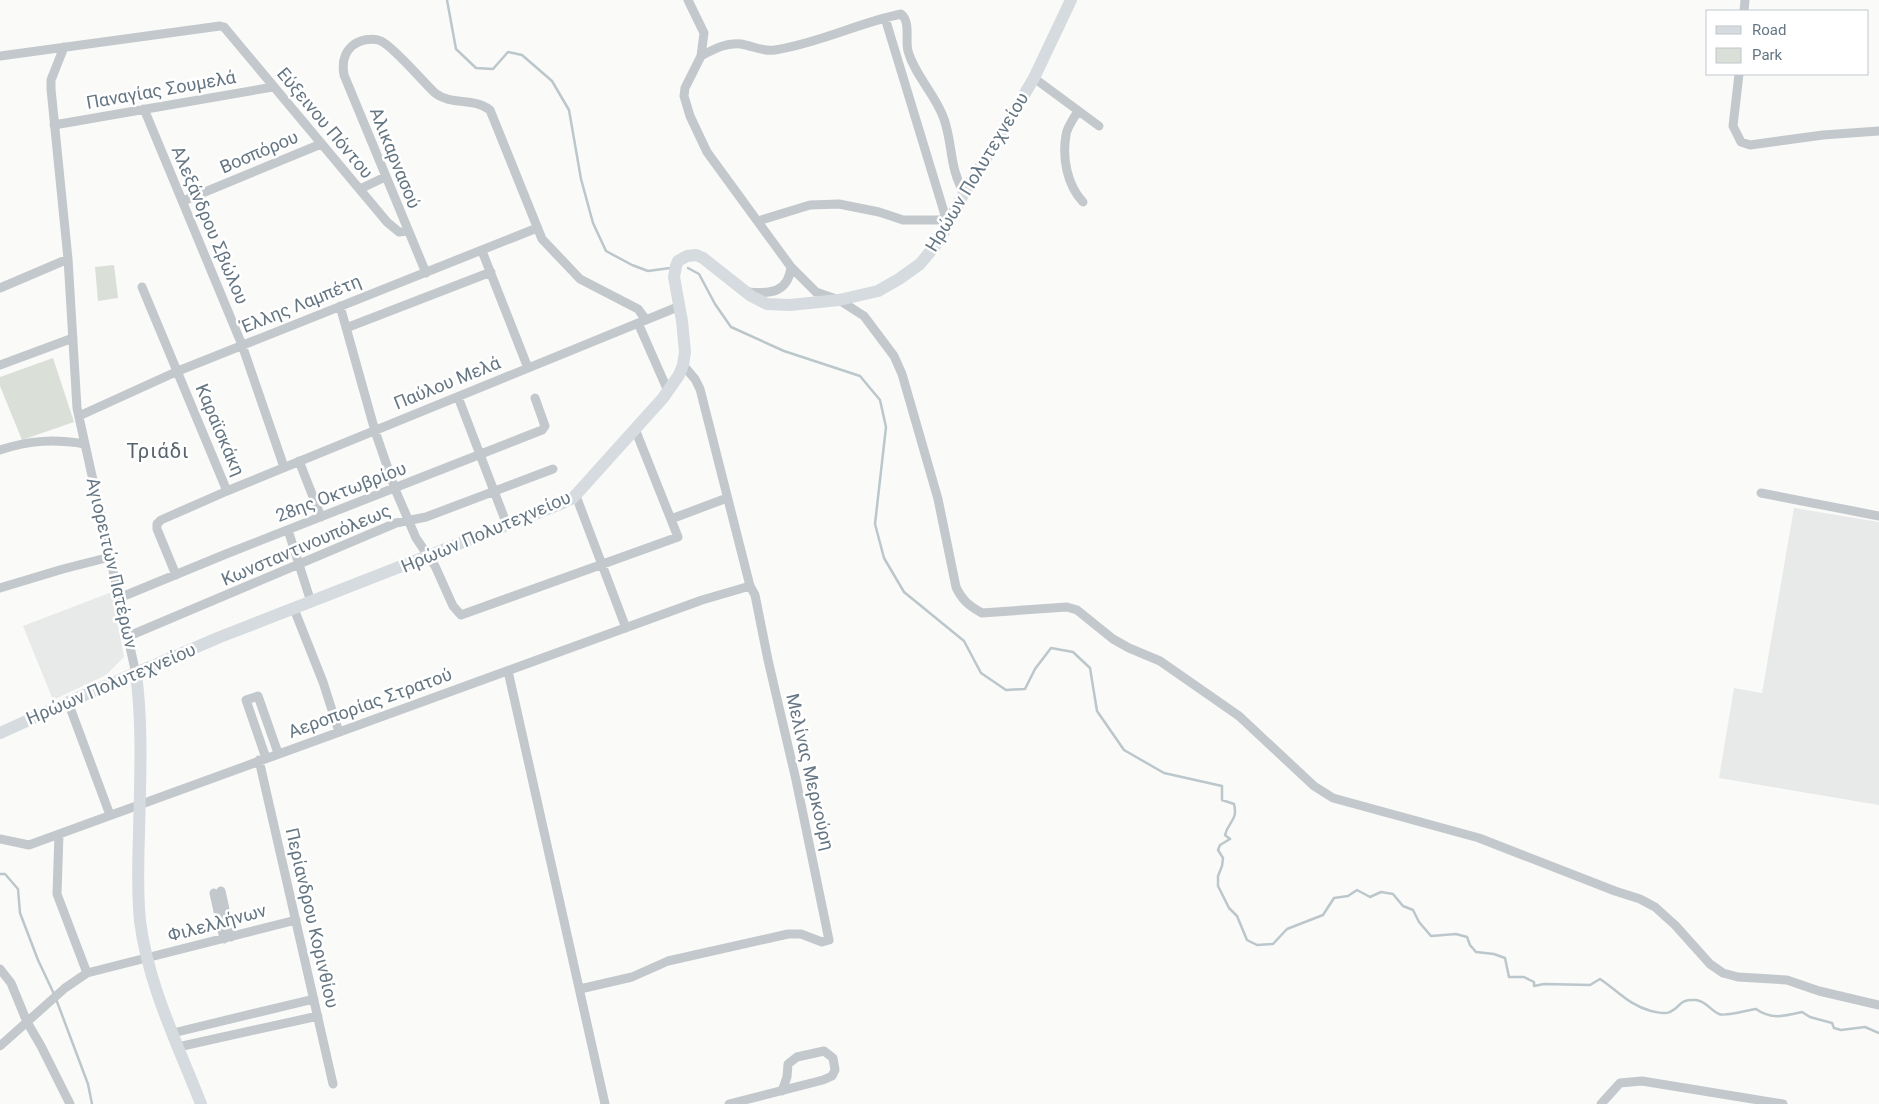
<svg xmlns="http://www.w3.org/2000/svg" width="1879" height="1104" font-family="Roboto,sans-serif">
<rect width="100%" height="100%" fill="#fafaf8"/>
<path fill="#e8e9e9" d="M1794,508L1879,522V805L1719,778L1734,688L1762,693Z
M112,592L124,657L106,675L53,700L23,626Z"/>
<path fill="#dadfd7" d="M114,265L118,298L98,301L95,267Z
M53,358L74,422L22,440L0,386V377Z"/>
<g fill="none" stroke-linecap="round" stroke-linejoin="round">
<path stroke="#bbc7cb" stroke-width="2.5" d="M447,0L456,49L476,68L493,69L508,52L522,55L552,81L569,110L581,179L593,223L606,251L632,265L648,271L670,268
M688,268L699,274L715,304L731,327L784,351L860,376L880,400L886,427L875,524L884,558L904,592L964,641L981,673L1006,690L1025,689L1035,669L1051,648L1073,652L1090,668L1097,711L1124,750L1164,773L1222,786V800L1234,804C1238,821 1229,820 1225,835L1230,839L1220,845L1218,850L1223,858L1222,866L1218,876V886L1229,908L1237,916L1247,940L1257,945L1273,944L1287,929L1323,915L1334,898L1348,896L1357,890L1370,897L1381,892L1393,894L1403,906L1413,910L1419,922L1431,936L1456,934L1467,937L1470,945L1476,952L1494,954L1505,958L1509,977H1524L1534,982V986L1544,984L1590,985L1600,979C1618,991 1629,1005 1651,1011C1658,1012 1664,1015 1670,1012C1682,1007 1677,999 1696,1000C1706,1001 1710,1010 1719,1014C1726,1017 1747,1010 1756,1009C1771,1020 1785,1016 1802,1012L1810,1017L1832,1023L1834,1028L1841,1030L1865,1027L1879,1033
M0,874H5L18,889L20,913L38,960L54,994
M56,999L88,1084L92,1104"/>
<path stroke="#c3c8cc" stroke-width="9" d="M688,0L704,33L701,56L685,88L684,96L690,116L707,152L791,267C788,293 770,294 748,292
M1744,11L1745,0
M885,18L948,225
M64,47L51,80V89L68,259L77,408L136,674
M0,56L220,26L224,27L387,222L399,232L407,231
M701,56C714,49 727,42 741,44C753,46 763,52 775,50C819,43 858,23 901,14C911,22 905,40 908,51C915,76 936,95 944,119C953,145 949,167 964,193
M1739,74L1733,126L1741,142L1750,145L1823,135L1879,131
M1034,78L1099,126
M144,109L242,345L284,467
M1078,111C1074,118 1067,127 1066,135C1062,158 1067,185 1083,202
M54,125L273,87
M360,189L385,177
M183,201L321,144
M758,221L810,205L839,204L879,212L903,220H947L950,217
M482,251L528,368
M791,267L816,292L839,300L864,316L894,356L902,374L938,499L956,587C962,600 969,606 982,613L1067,607L1077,610L1113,639L1129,648L1160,661L1239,716L1314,786L1333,798L1479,838L1615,891L1640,899L1655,907L1675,925L1710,964L1723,973L1738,977L1787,980L1819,991L1879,1005
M426,273L344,75C342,64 343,54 352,46C359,40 372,37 381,41C395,48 422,81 435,93C452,106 473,97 490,110L542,239L580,279L638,309L646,320
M142,287L227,491
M0,288L68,259
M340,306L375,431L395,489L416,538L435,566L453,606L461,615L678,537L635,429
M638,323L668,391
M346,328L491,272
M0,365L73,338
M458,397L507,525
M79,416L178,371L537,228
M0,450C30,440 54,439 85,444
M299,461L321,517
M1761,493L1879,516
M576,496L626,628
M671,519L727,498
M288,530L311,602
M176,575L157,529V524L161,520L227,491L680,306
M0,588L63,569L110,557
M119,598L226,554L542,430L545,426L535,398
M294,609L323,682L339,732
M129,636L396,523L426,517L553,469
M508,671L605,1104
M68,702L110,815
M266,758L246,700L258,696L278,753
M259,760L333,1084
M59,834L57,894L87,973
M0,839L29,845L702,600L750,586
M221,891L231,937
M214,893L224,939
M0,969L11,983L27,1022L41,1046L70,1104
M580,989L632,977L668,961L788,934H801L822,942L829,940L796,780L768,660L755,595L750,586L700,389L695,379L683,365
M173,1033L314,999
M0,1046L65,988L87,973L296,920
M178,1047L318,1016
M729,1104L823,1080L832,1076L835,1070L833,1058L824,1051L797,1057L788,1064L787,1077L782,1091
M1601,1104L1620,1083L1642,1081L1783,1104"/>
<path stroke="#d6dbdf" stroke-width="12" d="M136,674C143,727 140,781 139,834C138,863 137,892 140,921C148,985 178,1045 201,1104
M0,733L82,696L220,637L558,505L573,498L663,398L679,375L683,365L685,352L682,321L674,277L676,266L678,261L687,256L696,255L703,258L751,296L767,304L790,305L839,300L878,291L899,279L920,264L939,241L964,193L1000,136L1034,78L1071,0"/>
</g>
<g text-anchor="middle" stroke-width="5" stroke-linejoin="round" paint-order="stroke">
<g font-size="18" fill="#657683" stroke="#fff">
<text transform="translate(161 90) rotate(-10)" y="6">Παναγίας Σουμελά</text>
<text transform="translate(325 123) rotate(50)" y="6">Εύξεινου Πόντου</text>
<text transform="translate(259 152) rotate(-23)" y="6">Βοσπόρου</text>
<text transform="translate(395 158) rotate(68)" y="6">Αλικαρνασού</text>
<text transform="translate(977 172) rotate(-59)" y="6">Ηρώων Πολυτεχνείου</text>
<text transform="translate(210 225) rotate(67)" y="6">Αλεξάνδρου Σβώλου</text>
<text transform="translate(301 304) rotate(-22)" y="6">Έλλης Λαμπέτη</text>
<text transform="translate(447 383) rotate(-22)" y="6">Παύλου Μελά</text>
<text transform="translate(220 430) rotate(67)" y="6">Καραϊσκάκη</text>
<text transform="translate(341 492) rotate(-21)" y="6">28ης Οκτωβρίου</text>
<text transform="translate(486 532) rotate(-23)" y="6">Ηρώων Πολυτεχνείου</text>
<text transform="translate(306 545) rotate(-23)" y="6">Κωνσταντινουπόλεως</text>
<text transform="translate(112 563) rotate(77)" y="6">Αγιορειτών Πατέρων</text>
<text transform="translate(111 684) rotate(-23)" y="6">Ηρώων Πολυτεχνείου</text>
<text transform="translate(370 703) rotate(-20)" y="6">Αεροπορίας Στρατού</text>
<text transform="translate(810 772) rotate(77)" y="6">Μελίνας Μερκούρη</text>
<text transform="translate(312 918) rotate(77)" y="6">Περίανδρου Κορινθίου</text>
<text transform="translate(217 923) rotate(-15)" y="6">Φιλελλήνων</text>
</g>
<g font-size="20" letter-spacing="1" fill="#57646e" stroke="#fff">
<text x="158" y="458">Τριάδι</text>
</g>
</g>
<rect x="1706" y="10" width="162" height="65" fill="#ffffff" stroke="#c1c8cd"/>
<rect x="1716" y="26" width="25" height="8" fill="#d6dbdf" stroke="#c1c8cd"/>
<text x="1752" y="35" font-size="15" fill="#657683">Road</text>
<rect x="1716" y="48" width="25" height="15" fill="#dadfd7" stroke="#c1c8cd"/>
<text x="1752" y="60" font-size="15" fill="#657683">Park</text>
</svg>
